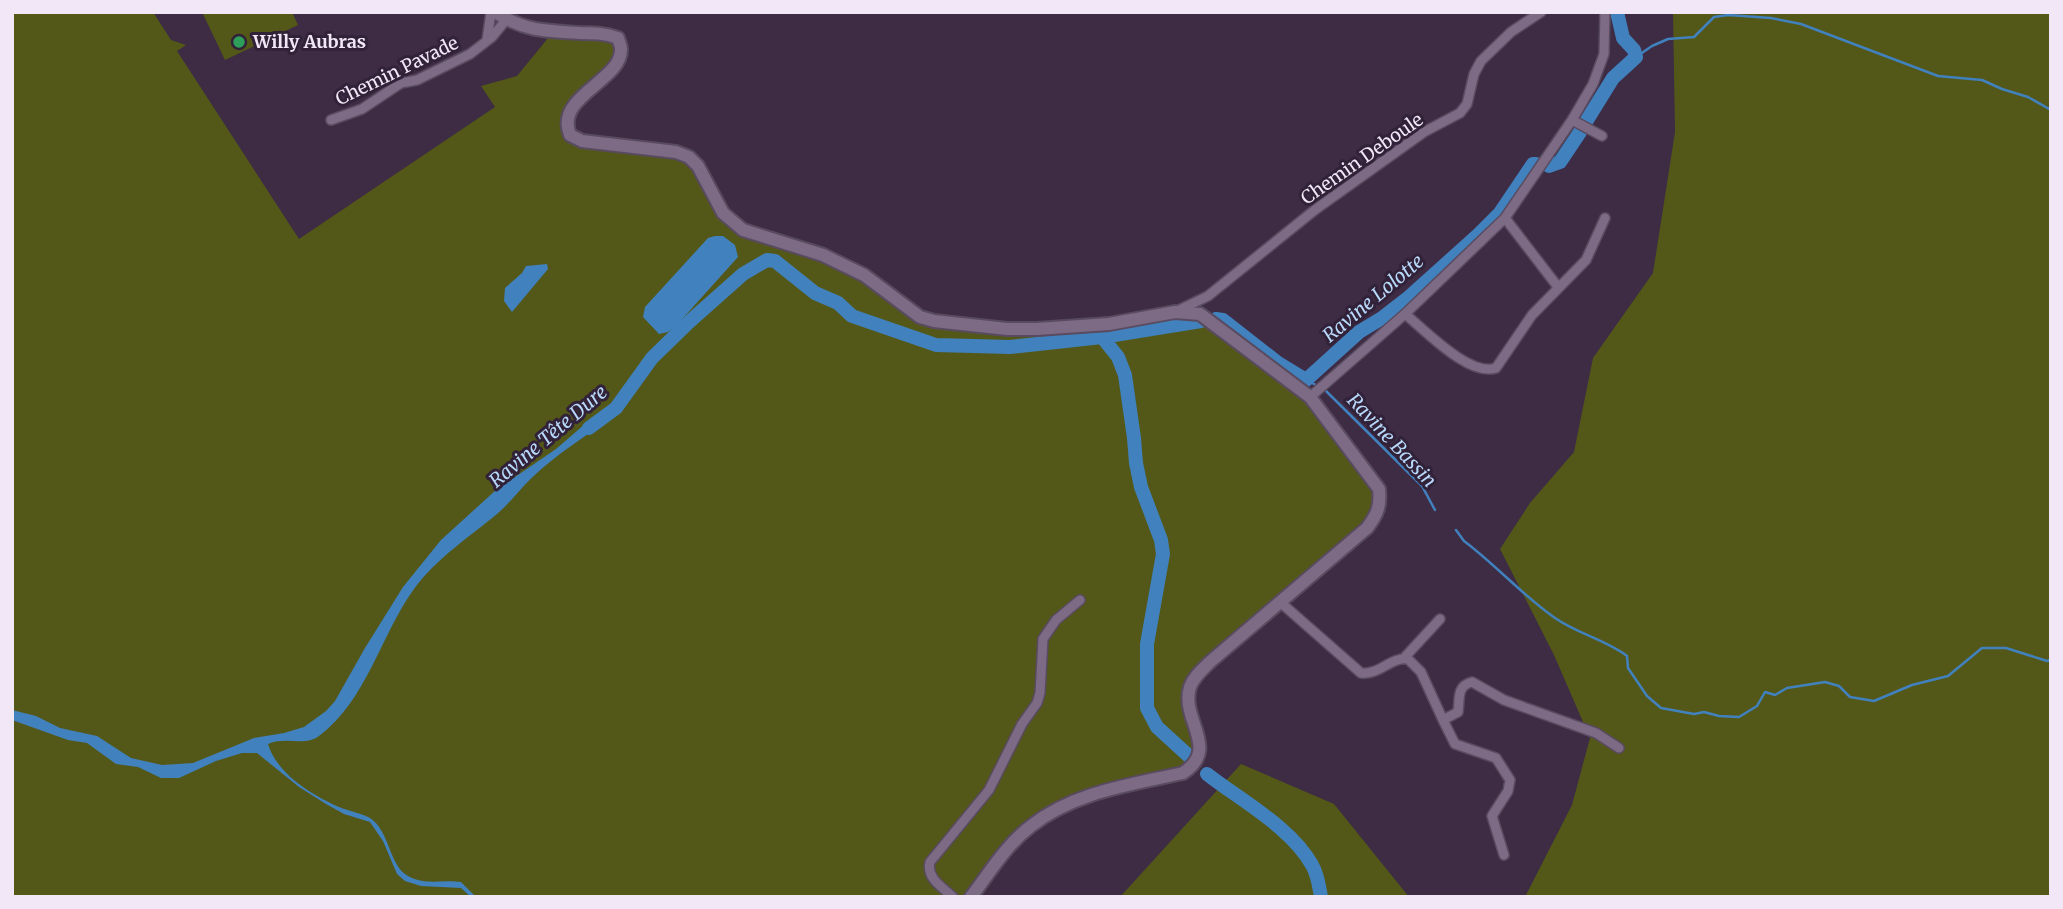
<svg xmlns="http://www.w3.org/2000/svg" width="2063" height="909" font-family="Merriweather,serif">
<rect width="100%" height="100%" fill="#3d2c44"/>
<path fill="#535818" d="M12,12H153L171,40L186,45L177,51L299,239L495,107L481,86L517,76L553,32L608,34L621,50L580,98L570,135L689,157L723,213L743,230L823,255L920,317L1007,329L1195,312L1310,397L1379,489L1378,514L1193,680L1196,763L1129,785L1031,826L971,897H12Z
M202,12H292L298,25L225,60Z
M1673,12H2051V897H1525L1572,805L1590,738L1554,655L1500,549L1530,503L1574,452L1593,358L1653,273L1675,132Z
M1241,764L1334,804L1409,897H1120Z"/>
<path fill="#4181be" d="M715,236H723L735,245L738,257L675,327L668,332L659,334L643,317L645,307L708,238Z
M547,264L548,269L512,312L504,301L505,288L522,273L526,266Z
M604,418L602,424C580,440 558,454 538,472C523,485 512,501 497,514C468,538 437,558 414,589C380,636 367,700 319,736C304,747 287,736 268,744C277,774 312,795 339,807C349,811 361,813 370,818C390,831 389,866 408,876C425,886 443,879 461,882L476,897H471L461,888L421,886L405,881L397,874L383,841L370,822L344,814L326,804L299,787L257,753H242L216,761L179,778H161L138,767L116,764L87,743L68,740L12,720V710L36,716L60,728L97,736L131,758L162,765L193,763L254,738L284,733L304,727L326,711L335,701L365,648L403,587L441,540L496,490L556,449L585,424L591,420Z"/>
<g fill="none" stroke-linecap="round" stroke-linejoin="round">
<path stroke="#4181be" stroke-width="2.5" d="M1636,57L1652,46L1668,39L1694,37L1714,17L1728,15L1771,18L1801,24L1938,76L1982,80L2002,89L2028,97L2051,110
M1306,380L1316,385
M1326,391L1422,486L1435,510
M1456,530L1464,541C1496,565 1522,595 1555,618C1578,634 1606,640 1627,656L1628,668L1647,696L1661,708L1694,714L1704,712L1719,716L1739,717L1757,706L1765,692L1775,695L1787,688L1825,682L1839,686L1850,697L1874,701L1912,685L1948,676L1982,648H2006L2047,661L2051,660"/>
<path stroke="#4181be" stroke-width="14" d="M1587,120L1613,78L1636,57L1634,50L1623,38L1617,12
M1549,166L1560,162L1580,132
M1216,319L1223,320L1278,363L1306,380L1359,332L1382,318L1409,297L1478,235L1500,213L1533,164H1536
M1102,337L1118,357L1125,375L1134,438L1136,463L1141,487L1161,540L1163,554L1147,644V708L1157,727L1191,758
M589,428L616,408L652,358L689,322L743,274L767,260L775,261L815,293L838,303L852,316L936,345L1010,347L1102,337L1201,321
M1207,774C1240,800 1291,827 1312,865C1318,875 1319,886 1321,897"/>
<g stroke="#594b5f" stroke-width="12">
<path id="street" d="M487,40L491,12
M331,120L362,109L401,83L417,80L470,54L492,37L506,20
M1572,120L1602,136
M1505,218L1558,287
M1177,311L1208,296L1316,209L1424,132L1460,113L1467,104L1474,74L1481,61L1511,32L1541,12
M1405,314C1425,330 1469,377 1496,368L1532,315L1586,260L1605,218
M1310,397L1405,314L1505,218L1572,120L1593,84L1604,54L1605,12
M1280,602L1361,673C1380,675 1390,657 1408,659L1421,672L1443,720L1458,712C1460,700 1456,686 1472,682L1504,700L1596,733L1619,748
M1404,658L1440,619
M1443,720L1455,744L1496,758L1510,780L1508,791L1492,816L1504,855
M953,897C942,887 926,878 930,862L989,790L1022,724L1037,703L1040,693L1043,639L1056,620L1080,600"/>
</g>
<g stroke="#594b5f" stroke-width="16">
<path id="secondary" d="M495,12C524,31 546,31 580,33C593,33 605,33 618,38C619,42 621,45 621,49C622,81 554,96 570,135L582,141L676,152L689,157L698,166L723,213L743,230L823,255L864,275L920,317L934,321L1007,329H1037L1109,324L1175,312L1200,314L1310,397L1379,489C1381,506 1377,515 1367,528L1211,661C1203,669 1194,676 1190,687C1180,720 1221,748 1183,773C1130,785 1074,792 1031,826C1006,845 990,872 971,897"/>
</g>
<use href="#street" stroke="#7d6a85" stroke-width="9"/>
<use href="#secondary" stroke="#7d6a85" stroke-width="12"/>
</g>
<circle fill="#2e9e5b" stroke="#322239" stroke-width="2.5" cx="239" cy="42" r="7"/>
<g text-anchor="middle" stroke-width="6" stroke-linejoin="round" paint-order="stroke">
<g font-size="18" font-weight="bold" fill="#f2e7f7" stroke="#322239" text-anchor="start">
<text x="253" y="48">Willy Aubras</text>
</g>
<g font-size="18" fill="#f2e7f7" stroke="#322239">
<text transform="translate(397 71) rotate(-26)" y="6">Chemin Pavade</text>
<text transform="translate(1362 159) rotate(-35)" y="6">Chemin Deboule</text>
</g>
<g font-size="19" font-style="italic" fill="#b8d9fa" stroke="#322239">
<text transform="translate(1373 298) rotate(-40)" y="7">Ravine Lolotte</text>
<text transform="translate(548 436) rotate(-40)" y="7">Ravine Tête Dure</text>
<text transform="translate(1392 440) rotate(47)" y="7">Ravine Bassin</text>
</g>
</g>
<rect width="2063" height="909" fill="none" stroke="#f2e7f7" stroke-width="28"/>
</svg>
